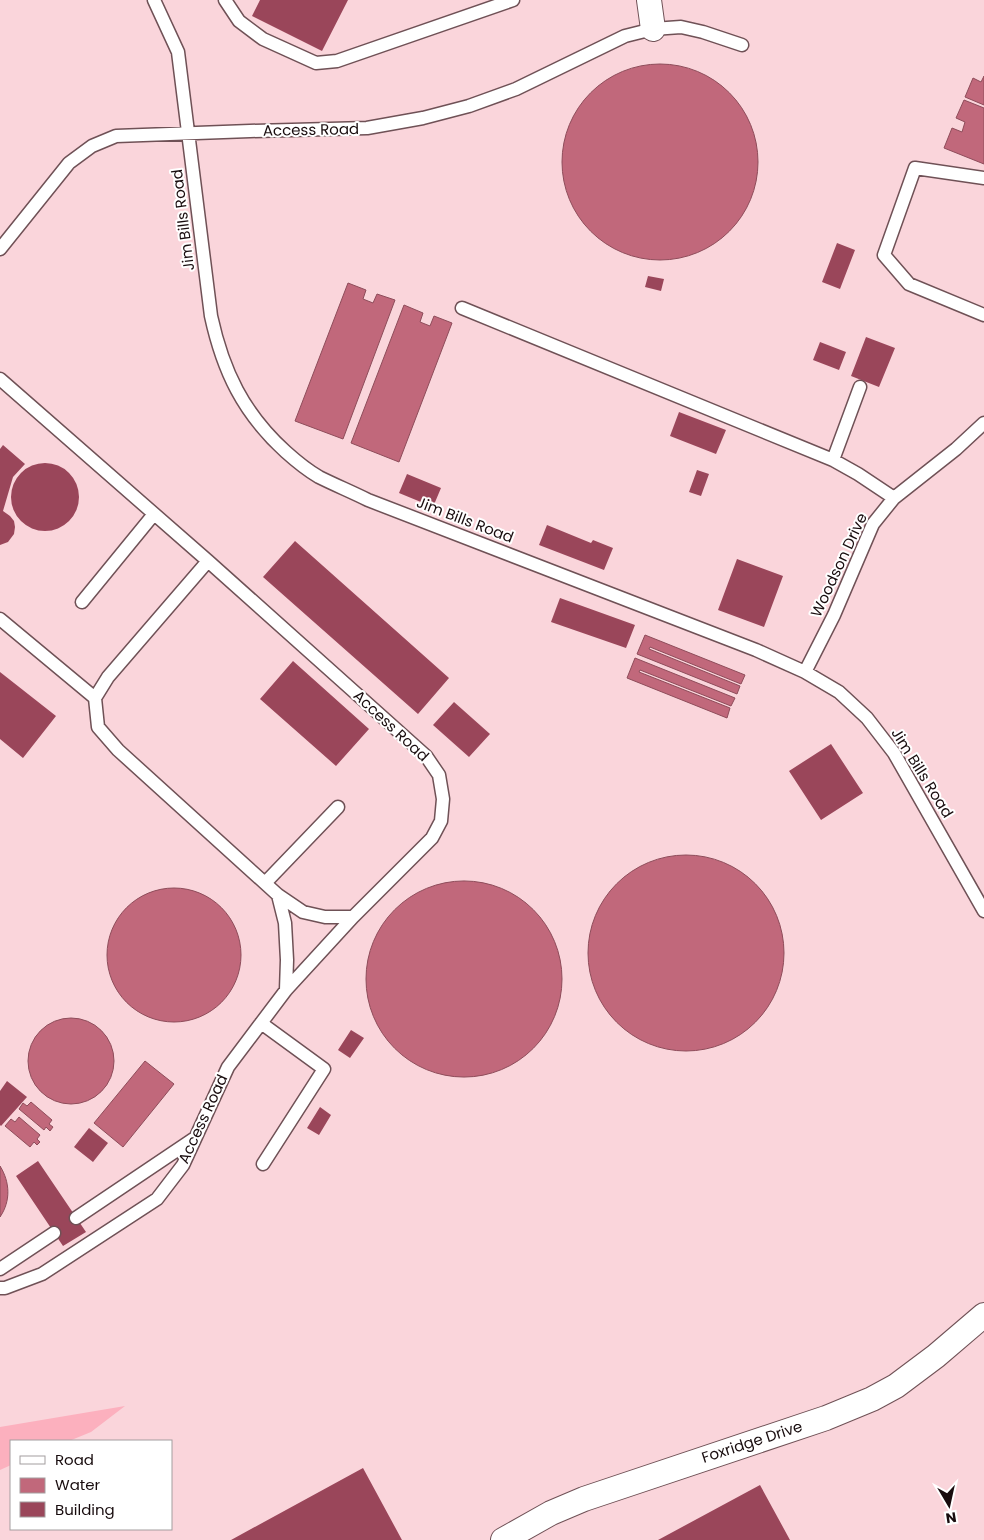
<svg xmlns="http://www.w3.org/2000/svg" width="984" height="1540" font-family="Poppins,sans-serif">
<rect width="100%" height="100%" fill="#fad5db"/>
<path fill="#fcb0be" d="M125,1406L91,1432L69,1441H11V1465L0,1470V1427Z"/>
<path fill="#c1687b" stroke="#8e4c5a" d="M562 162a98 98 0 1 1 196 0a98 98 0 1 1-196 0Z
M984,76V105L965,97L973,78L981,82Z
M964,100L984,108V164L944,148L952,128L962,132L965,122L956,118Z
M348,283L366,290L363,299L373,303L377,294L395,300L343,439L295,421Z
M404,305L423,313L420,322L430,326L434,316L452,323L399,462L351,443Z
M645,635L745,675L741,684L650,647L649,649L740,686L737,694L637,654Z
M635,658L735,698L731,706L640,670L639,672L730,708L727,718L627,678Z
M588 953a98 98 0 1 1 196 0a98 98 0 1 1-196 0Z
M366 979a98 98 0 1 1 196 0a98 98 0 1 1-196 0Z
M107 955a67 67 0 1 1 134 0a67 67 0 1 1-134 0Z
M28 1061a43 43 0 1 1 86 0a43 43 0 1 1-86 0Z
M145,1061L174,1084L123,1147L94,1123Z
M31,1102L52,1120L49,1124L53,1127L50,1131L46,1127L44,1130L19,1109L23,1103L27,1106Z
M19,1117L40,1135L37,1139L40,1142L37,1145L34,1142L30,1147L5,1126L11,1119L15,1122Z
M0,1166C10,1182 11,1201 0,1217Z"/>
<path fill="#9a465a" d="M260,0H348L322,51L252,16Z
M837,243L855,250L840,289L822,282Z
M648,276L664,279L661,291L645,287Z
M866,337L895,348L879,387L851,376Z
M820,342L846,352L839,370L813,360Z
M679,412L726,430L716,454L670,436Z
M3,445L25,464L13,477L3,511L10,516L14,521L15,527L14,534L8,542L0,545V449Z
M11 497a34 34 0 1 1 68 0a34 34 0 1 1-68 0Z
M697,470L709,474L701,496L689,492Z
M407,474L441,488L433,507L399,493Z
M547,525L591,543L593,540L613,548L604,570L539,545Z
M295,541L449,678L418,714L263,577Z
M737,559L783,576L764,627L718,610Z
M560,598L635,625L626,648L551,622Z
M293,661L369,729L336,766L260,699Z
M0,672L56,716L23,758L0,739Z
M454,702L490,734L469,757L433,725Z
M831,744L863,793L821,820L789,771Z
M351,1030L364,1038L350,1058L338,1050Z
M7,1081L27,1097L1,1126L0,1125V1091Z
M320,1107L331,1115L319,1135L307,1128Z
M89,1128L108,1143L93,1162L74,1147Z
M38,1161L86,1232L63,1246L16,1176Z
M363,1468L402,1540H231Z
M760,1485L790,1540H658Z"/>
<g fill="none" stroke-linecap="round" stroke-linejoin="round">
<g stroke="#6f5156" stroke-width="15">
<path id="service" d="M154,0L178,52L211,316C223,371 243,413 286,452C296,461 307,470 319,477C335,485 352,492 368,500L756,650L805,672L839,692L867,718L894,753L984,911
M225,0L239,21L263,39L316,63L337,61L513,0
M984,178L915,168L884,255L909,284L984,315
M0,249L69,163L92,146L116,136L250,131L367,128L423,118L469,106L516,89L625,36L653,29L681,27L703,32L742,45
M462,308L833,460L858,474L894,498
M0,379L208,561L426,756L439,775L443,799L441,821L432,838L353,917L286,990L228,1067L183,1165L157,1199L42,1274L5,1288H0
M833,460L860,387
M208,561L108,677L95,698L98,727L118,750L278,895L303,912L325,917H353
M82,602L154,514
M0,619L95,698
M805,672L834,615L873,524L894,498L956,449L984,423
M266,882L338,807
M278,895L285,923L287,960L286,990
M261,1023L324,1069L263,1164
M76,1218L195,1138
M0,1269L54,1233"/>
</g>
<g stroke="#6f5156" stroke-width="26">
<path id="minor" d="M649,0L653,29
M503,1540L551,1513L584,1499L826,1418L872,1399L896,1386L936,1356L984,1315"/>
</g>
<use href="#service" stroke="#fff" stroke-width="12"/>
<use href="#minor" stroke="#fff" stroke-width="24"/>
</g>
<g text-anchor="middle" stroke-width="4" stroke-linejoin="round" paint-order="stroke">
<g font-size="15" fill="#180c0e" stroke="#fff">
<text transform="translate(311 130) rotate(-1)" y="5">Access Road</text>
<text transform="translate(183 220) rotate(-97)" y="5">Jim Bills Road</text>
<text transform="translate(465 520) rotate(21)" y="5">Jim Bills Road</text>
<text transform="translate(839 565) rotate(-65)" y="5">Woodson Drive</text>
<text transform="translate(391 726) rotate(43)" y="5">Access Road</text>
<text transform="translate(922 773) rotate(58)" y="5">Jim Bills Road</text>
<text transform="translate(203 1119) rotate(-65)" y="5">Access Road</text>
<text transform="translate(752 1442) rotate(-18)" y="5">Foxridge Drive</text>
</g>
</g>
<rect x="10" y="1440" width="162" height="90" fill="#ffffff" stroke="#a39e9f"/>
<rect x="20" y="1456" width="25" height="8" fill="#ffffff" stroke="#a39e9f"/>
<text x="55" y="1465" font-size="15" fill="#180c0e">Road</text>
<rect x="20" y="1478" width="25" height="15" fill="#c1687b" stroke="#a39e9f"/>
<text x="55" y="1490" font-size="15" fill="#180c0e">Water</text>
<rect x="20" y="1502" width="25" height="15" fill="#9a465a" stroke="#a39e9f"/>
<text x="55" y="1515" font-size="15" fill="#180c0e">Building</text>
<g transform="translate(949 1505) rotate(171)" stroke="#ffffff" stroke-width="4" paint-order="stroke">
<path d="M0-4L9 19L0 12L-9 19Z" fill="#180c0e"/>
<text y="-8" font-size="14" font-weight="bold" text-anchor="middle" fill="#180c0e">N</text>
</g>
</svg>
